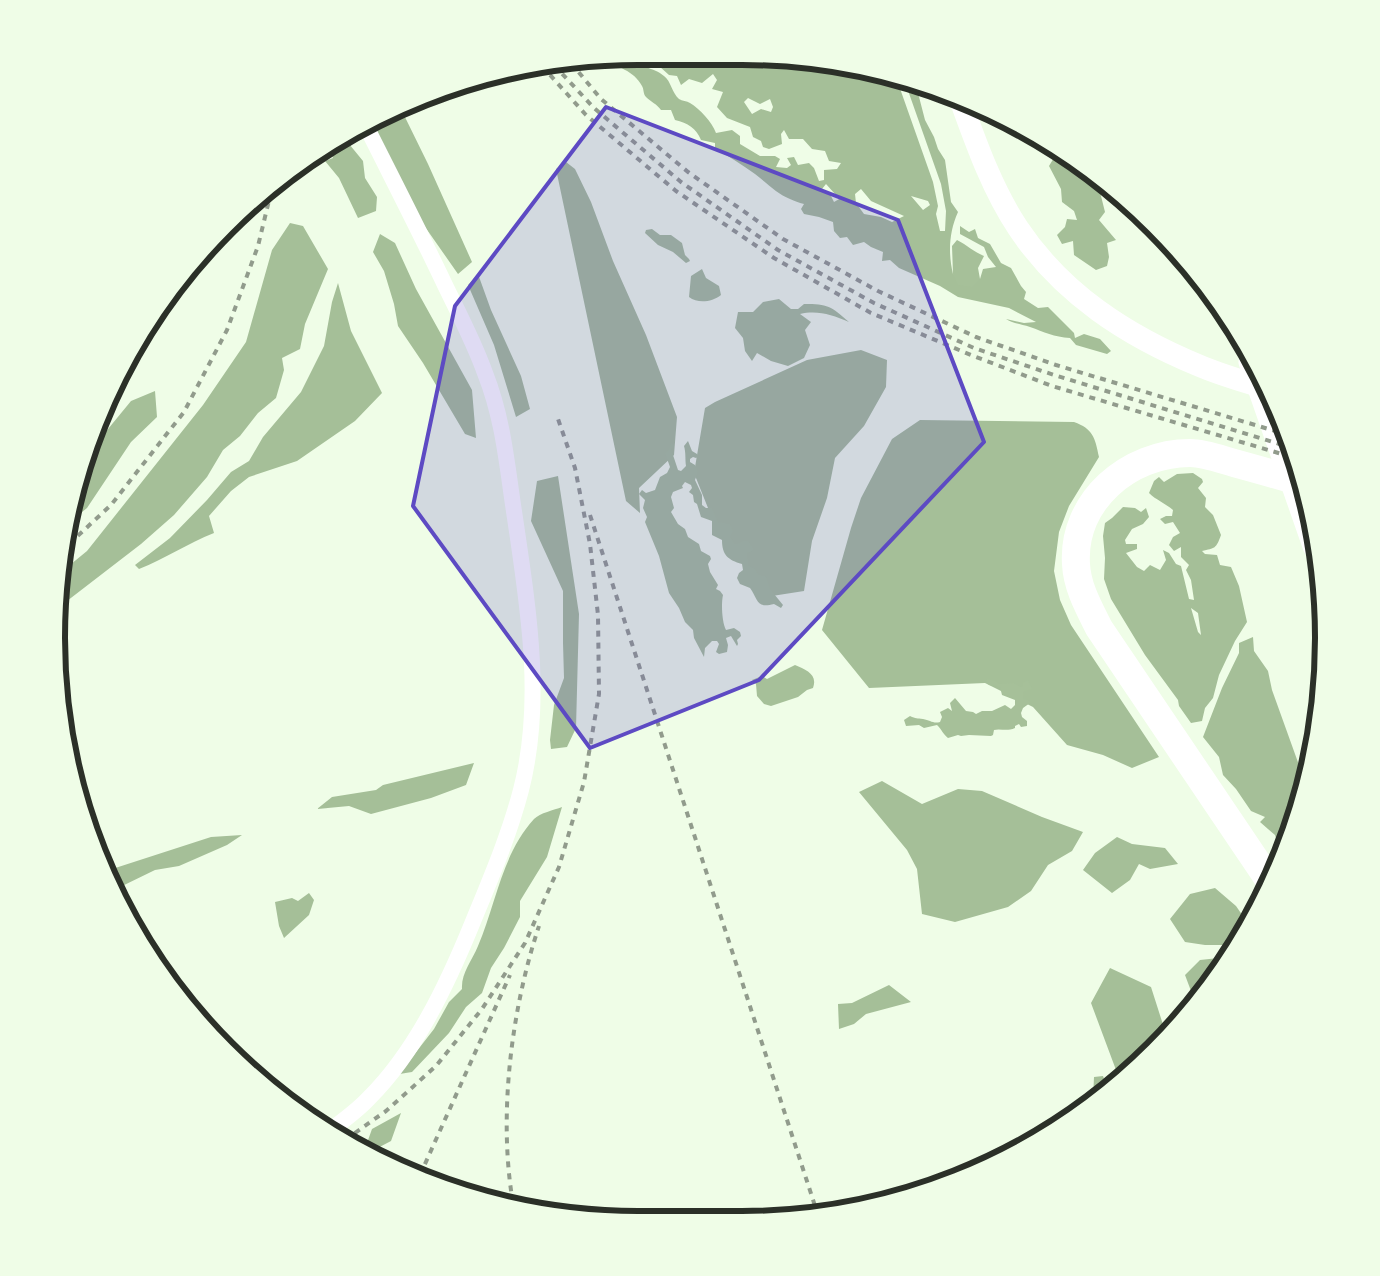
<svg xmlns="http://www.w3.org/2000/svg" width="1380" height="1276" font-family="Montserrat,sans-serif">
<rect width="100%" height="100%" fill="#effde7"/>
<path fill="#a5bf98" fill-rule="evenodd" d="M630,57C638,68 654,67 664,76C671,81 672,93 679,99C682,101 687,101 690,103C700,109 712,122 716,133L732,130L740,136V144L760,156H775L780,159L776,167L787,168L791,165L787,158L794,157L798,165L809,163L814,168L819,181L824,180V170L837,169L841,163L829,161L825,151L812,149L803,139H789L784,130L781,134L782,144L769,149L763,147L761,141L753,137L750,127L727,118L717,107L723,92L712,89L717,80L713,74L702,83L689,79L681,85L677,76L669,75L659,66L661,57L856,67L897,80L933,182L938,206L936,214L940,231H945L946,211L941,184L905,82L914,85L918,93L925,120L934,137L938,149L945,160L951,202L958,212C949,232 948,253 953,274L980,279L983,269L996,267L988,257L984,247L960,234V226L969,232L975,229L978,238L990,244L1001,263L1011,268L1021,286L1026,292L1024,299L1038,308L1048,307L1074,333L1075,338L1084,334L1100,339L1111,351L1107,354L1076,345L1070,338C1054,337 1044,332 1030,327C1021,324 1014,324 1006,319L1024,323L1036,322L1009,308L958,297L940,286L899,268L890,260L882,261L883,252L871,247L864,242L853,245L847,237L840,238L834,231L833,222L819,217L804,214L801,209L804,204C780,197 774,189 755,174C742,165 729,156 715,149V143L701,140C696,128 688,123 675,120L671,110H661C657,104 651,102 646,97C643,94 644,89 642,86C634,71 617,65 602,63V60ZM748,98L760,104L770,99L773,107L771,112L761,109L752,114L744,102ZM826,184L835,194L841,198L834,202L831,196L822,189ZM861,189L871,201L904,216L892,222L881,217L864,214L856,203L855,194ZM911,196L928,201L930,205L923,210Z
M401,109L428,164L472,262L458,274L423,224L372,122L381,116Z
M345,139L363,161L365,178L377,197L376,211L358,218L339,178L325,161L333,158L329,148Z
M1048,145L1065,154L1097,180L1105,212L1099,220L1116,240L1107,243L1109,257L1107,266L1096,270L1074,255L1073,241L1062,244L1057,235L1065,227L1067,219L1077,220L1074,211L1062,202L1061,189L1049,166L1055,156Z
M566,162L575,169L591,202L613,261L646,335L677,417L674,455L639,488L640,513L626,501L556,169Z
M290,223L303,226L328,269L305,324L300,349L282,358L284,370L276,398L258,413L240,436L223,450L207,477L174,515L141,544L67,601L61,604L65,569L87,551L203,405L246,342L272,250Z
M380,234L395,243L416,289L472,390L476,438L465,434L423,363L398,326L394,304L384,271L373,252Z
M478,274L491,310L521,376L530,409L516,417L494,345L468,285Z
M338,283L351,331L382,393L355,421L297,461L249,477L231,491L209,516L214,533C188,543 165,559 139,569L135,565L170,538L207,500L231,472L249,461L263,437L301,392L324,346L332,302Z
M861,350L887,360L886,387L864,426L835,458L827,498L812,541L804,591L772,596L735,554L710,513L694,473L705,408L715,402L807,360Z
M155,391L157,417L131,442L87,508L72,520L76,488L90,451L131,401Z
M920,420L1074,422C1093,429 1095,437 1099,457L1069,506L1059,532L1054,571L1060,600L1071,625L1159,757L1132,768L1103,755L1067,745L1033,707L985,683L869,688L822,630L851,528L861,498L892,439Z
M1193,473L1202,479L1203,482L1198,488L1206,498L1205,507L1213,515L1221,535C1216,549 1215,548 1202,551L1205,554L1217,555L1220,565L1231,567L1239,586L1247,622L1235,641L1219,675L1213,698L1205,708L1202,721L1191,723L1179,706L1178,700L1145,655L1111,599L1104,579L1105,558L1103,536L1105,523L1112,518L1123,507L1135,508L1141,512L1146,508L1149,517L1143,524L1132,529L1125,540L1126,544H1137V549L1126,553L1137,567L1144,571L1150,565L1160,570L1166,560L1163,550L1169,553L1176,564L1181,566L1189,599L1194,600L1191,580L1186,570L1189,565L1181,557V547L1174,551L1169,545L1173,537L1180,533L1173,522L1165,524L1160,519L1166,516H1172L1173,510C1165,503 1156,500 1149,493L1154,481L1159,477L1164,482L1177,474ZM1191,608L1198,613L1201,635L1198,632Z
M558,476L579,614L576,728L567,747L551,749L550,740L554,705L564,678L563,643V591L531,521L537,481Z
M1253,637L1254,651L1268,671L1272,690L1304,779L1284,846L1278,845L1275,835L1260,822L1265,817L1251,811L1236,789L1223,775L1219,757L1203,737L1222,688L1239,653V643Z
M474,763L466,785L431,798L371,814L349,806L317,809L332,797L376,790L383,785Z
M882,781L922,804L958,789L982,791L1042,817L1083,832L1072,851L1048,865L1031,891L1008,907L955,922L922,914L917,869L907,850L859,792Z
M562,807L547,857L520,901V917L504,948L491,968L482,993L466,1007L449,1033L412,1072L399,1074L434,1029L449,1002L462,989C461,973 472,961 478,946C496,904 502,854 534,819C540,813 554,810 562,807Z
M242,835L227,845L179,866L155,870L116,889L106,871L211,837Z
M1117,837L1132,844L1165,848L1178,864L1150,869L1139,864L1130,880L1112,893L1083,870L1095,853Z
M1215,888L1236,906L1247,922L1234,945H1205L1185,942L1170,919L1190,894Z
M309,893L314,900L309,915L284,938L279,926L275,902L292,898L298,901Z
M1228,957L1226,961L1194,999L1185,975L1200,960Z
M1110,968L1151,987L1166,1034L1153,1050L1119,1078L1091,1003Z
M889,985L911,1002L866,1014L854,1024L839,1029L838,1004L852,1003Z
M1103,1076L1107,1087L1093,1099L1094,1077Z
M401,1113L391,1141L370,1152L359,1147L367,1143L372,1129Z"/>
<path fill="#a6c099" d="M652,229L660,235H671L682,243L685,255L689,259L690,261L686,263L673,252L658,245L645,233L646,230Z
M957,240C967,245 974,252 984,256L978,268L980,279L972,287L958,285L953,274L952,246Z
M702,269L706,278L719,286L721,295C712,302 698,304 689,297L691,276Z
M779,299L791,309H798L804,304C828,304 831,306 849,322C832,315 818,310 800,314L811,322L805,330L810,345L804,358L788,366L771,361L757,353L752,361L745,351L743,338L735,328L738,312H753L763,302Z
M688,441L692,451L697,454L698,457L696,458L693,457L690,459V462L695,465L698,472L695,480L702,495V505L706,508H712L718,522L730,524L733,531L730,537L735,544H738L743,541H748L754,550L747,553L749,566L755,569L758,574L766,577L770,589L783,605L781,608L774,604C756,609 758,599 750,588L740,584L737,578L739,573L743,570L742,564C728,560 722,555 722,540L712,535V521L701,517L697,504L694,502L693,495L689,492L692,488L691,485L685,482L682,486L683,488L673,492L671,497L674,508L671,512L678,524L685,529L688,537L699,544L701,551L710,556L711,559L708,564L710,572L718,585L716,589L720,591L723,595C721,604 722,622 726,630L734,628L740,632L741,636L737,640L738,644L737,646L731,636L726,638L728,645L727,652L719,654L716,652L719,644L717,641H712L705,648L704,657L694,638L693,630L685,622L679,608L669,593L659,556L645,522L647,517L643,508L645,500L639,494L642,490L646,493L655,490L660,477L667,473L670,467L665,453L669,450L671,444L672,443L674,446L671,449L678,470L681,471L686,466C685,459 686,453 684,446Z
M795,665C806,670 818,674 813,688L807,690L798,697L771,706L764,704L757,696L756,684L752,680L762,676L767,679Z
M987,679L995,681L999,684L1013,683L1021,687L1023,686V683L1028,680L1032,689L1024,691L1023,699L1028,700L1030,703L1023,708L1021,713L1022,717L1027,721V726L1021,727L1019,724L1015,726V728C1006,732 1001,728 994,730L993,735L991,736L969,735L961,736L958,735L948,738C943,734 942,730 937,725L924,728L919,725L906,726L904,720L910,716C916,719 917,718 923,719C930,720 933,724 940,722L942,717L940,712L948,708L952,711L950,703L955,698L966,711L973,712L976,714L982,711H992L1005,705L1011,709L1015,705V700L1002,695L1000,687L989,685L986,682Z"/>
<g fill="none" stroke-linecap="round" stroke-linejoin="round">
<path stroke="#fff" stroke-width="16" d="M331,1130C344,1120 358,1110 369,1098C416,1051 447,985 472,924C490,880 509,836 521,790C544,701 528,607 515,518C507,467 504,421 485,373C474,342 458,312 444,283C419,230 392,178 366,126"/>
<path stroke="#fff" stroke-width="22" d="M960,99C976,143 992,189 1018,228C1062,294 1127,336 1200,366C1221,375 1243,381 1265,388"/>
<path stroke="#fff" stroke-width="25" d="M1251,362L1315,546"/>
<path stroke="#fff" stroke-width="28" d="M1269,880L1099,628C1089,608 1077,587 1076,564C1072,501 1129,453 1190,453C1204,453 1220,459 1234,463C1256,469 1278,475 1300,482"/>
<path stroke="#919b8c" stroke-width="4" stroke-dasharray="6 6" stroke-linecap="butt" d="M571,63L601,99L688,172L783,239L878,291L976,337L1056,365L1285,434
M554,65L594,108L681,182L778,250L874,303L974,348L1054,375L1289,447
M542,66L586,115L676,191L774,258L871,313L971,355L1052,386L1292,457
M590,515L817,1212
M69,544L111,505L184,412L227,330L258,246L272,188
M345,1140L386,1111L436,1066L482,1009L525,943L559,867L584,782L599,694L598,615L590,544L575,468L557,416
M420,1175L510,975
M513,1203C498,1117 511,1010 539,926"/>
</g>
<path fill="#5d4ac3" fill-opacity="0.2" stroke="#5d4ac3" stroke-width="4" stroke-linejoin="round" d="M606,107L898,220L984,442L759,680L590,748L413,506L455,306Z"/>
<path d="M0 0H1380V1276H0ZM638 65H742A573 573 0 0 1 1315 638V638A573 573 0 0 1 742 1211H638A573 573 0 0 1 65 638V638A573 573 0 0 1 638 65Z" fill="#effde7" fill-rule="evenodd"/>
<path fill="none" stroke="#2b3028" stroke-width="6" d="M638 65H742A573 573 0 0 1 1315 638V638A573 573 0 0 1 742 1211H638A573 573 0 0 1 65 638V638A573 573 0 0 1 638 65Z"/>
</svg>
